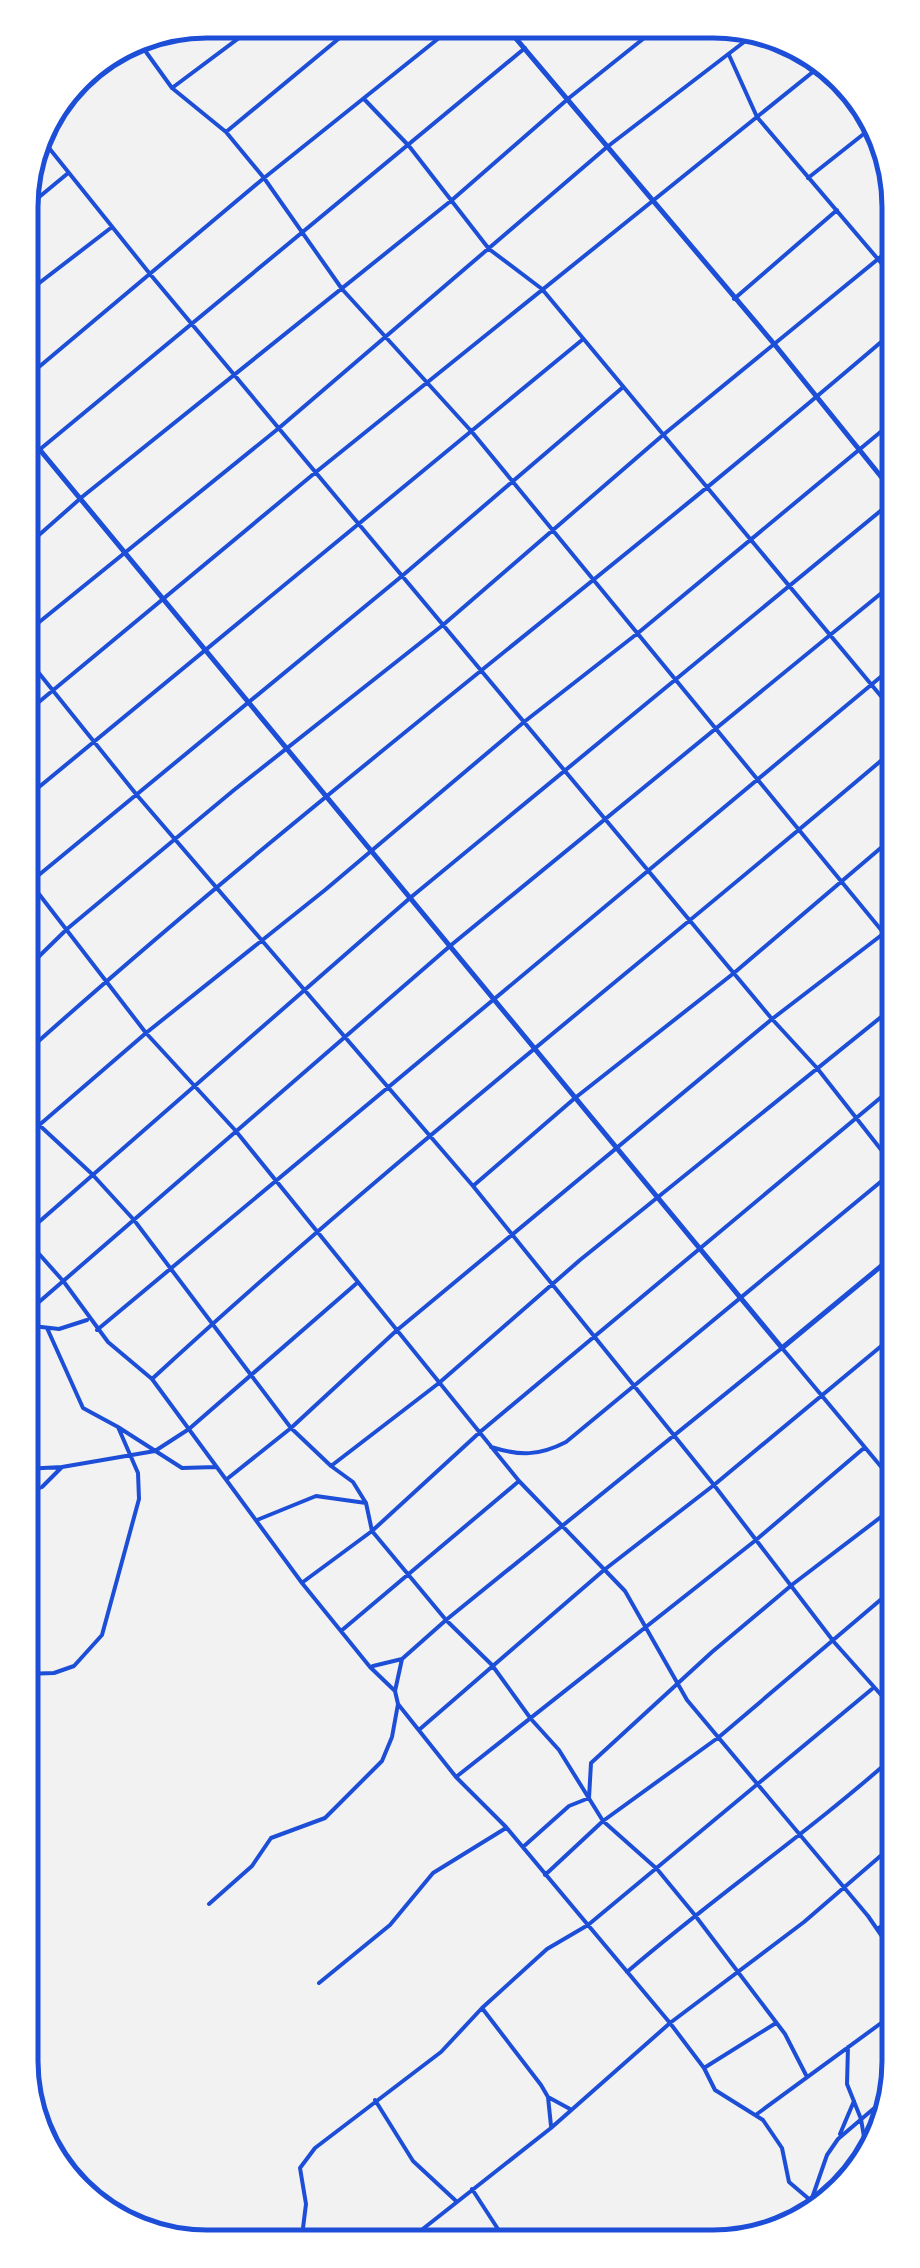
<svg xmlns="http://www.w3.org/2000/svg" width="920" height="2268" font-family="Raleway,sans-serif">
<rect width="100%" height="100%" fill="#f2f2f2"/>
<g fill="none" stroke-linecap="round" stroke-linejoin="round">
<path stroke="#1d4ed8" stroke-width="4" d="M141,45L172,88L226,132L264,178L342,289L472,432L896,948
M729,55L757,117L894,278
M73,80L96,62
M172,88L263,20
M365,100L409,146L489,249L542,289L895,713
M226,132L360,21
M37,133L150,274L772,1019L817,1068L897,1170
M808,178L875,125
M21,212L67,174
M21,297L112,227
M734,299L837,210
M21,382L264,178L459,22
M21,465L525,48
M22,550L82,497L452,200L569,98L663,23
M22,636L279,428L607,147L761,29
M22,652L136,794L473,1186L714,1485L834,1642L899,1715
M22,716L316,472L824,63
M22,801L582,340
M22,872L146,1033L235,1130L519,1481L625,1591L687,1700L868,1916L899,1961
M23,888L402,576L622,388
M23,972L67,929L234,790L443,625L663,435L894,246
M23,1055C304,803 607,577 894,331
M23,1110L92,1174L134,1220L291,1428L331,1466L353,1482L366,1503L372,1531L446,1620L492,1665L531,1719L559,1750L603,1821L657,1869L694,1914L785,2034L807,2077
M23,1139L146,1033L325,890L524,722L638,633L895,420
M473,1186L575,1098L734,973L896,835
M24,1235L410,898L895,499
M24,1237L64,1282L108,1342L152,1379L302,1583L370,1667L395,1691L398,1704L456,1777L506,1827L670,2023L704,2068L715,2090L763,2120L782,2148L789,2182L816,2205
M24,1315L450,946L895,582
M24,1325L59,1329L87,1320
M97,1330L895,665
M152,1379C391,1159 648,959 896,748
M118,1427L182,1468L216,1467
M491,1447C520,1456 539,1456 566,1442L895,1170
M331,1466L439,1383L580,1260L896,1005
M24,1469L62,1467
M227,1479L291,1428L396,1331L772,1019L896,924
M24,1494L42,1487L62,1467L155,1451L189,1429L357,1283
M257,1520L316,1496L366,1503
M303,1582L372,1531L480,1432L897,1084
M341,1631L519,1481
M373,1666L402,1659
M25,1674L54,1673L74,1666L102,1635L139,1499L138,1473L118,1427L83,1408L47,1328
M395,1691L402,1659L446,1620L782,1348L898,1487
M420,1729L604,1570L714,1485L897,1333
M456,1777L756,1540L864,1448
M523,1847L569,1806L589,1798L591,1763L712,1652L793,1584L898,1504
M545,1875L603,1821L719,1737L898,1585
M209,1904L252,1866L271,1838L325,1818L382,1761L392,1737L398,1704
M877,1929L899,1916
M627,1972C715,1896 812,1830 899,1752
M319,1983L390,1925L433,1873L506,1828
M482,2008L541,2085L548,2097L551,2126
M848,2047L847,2084L861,2119L865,2143L872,2145
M704,2068L776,2023
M548,2097L570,2109
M375,2100L413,2161L455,2200
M757,2114L899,2010
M840,2134L854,2101
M472,2189L507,2243
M811,2201L827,2155L838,2139L892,2093
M405,2243L551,2128L670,2023L804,1922L899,1840
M301,2244L306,2204L300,2168L315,2148L441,2052L482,2008L547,1949L588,1925L872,1689"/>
<path stroke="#1d4ed8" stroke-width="5" d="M502,22L775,345L895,494
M21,427L782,1348L897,1253"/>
</g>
<path d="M0 0H920V2268H0ZM207 38H713A169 169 0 0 1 882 207V2061A169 169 0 0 1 713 2230H207A169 169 0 0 1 38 2061V207A169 169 0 0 1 207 38Z" fill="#fff" fill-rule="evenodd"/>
<path fill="none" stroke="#1d4ed8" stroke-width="5" d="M207 38H713A169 169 0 0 1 882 207V2061A169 169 0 0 1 713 2230H207A169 169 0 0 1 38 2061V207A169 169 0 0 1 207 38Z"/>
</svg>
